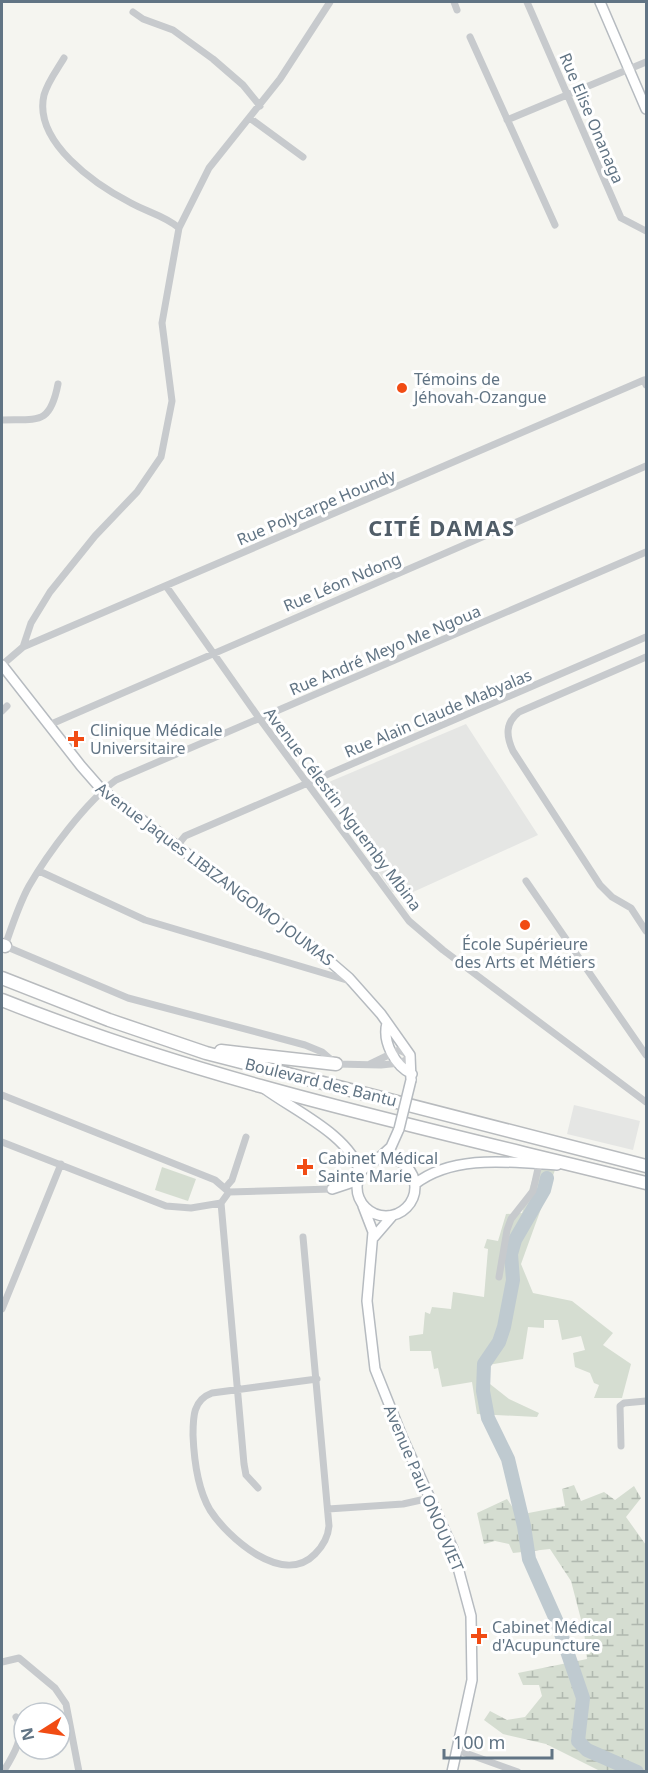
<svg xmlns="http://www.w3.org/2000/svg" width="648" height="1773" font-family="'Noto Sans',sans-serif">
<defs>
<pattern id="wetland-marsh" width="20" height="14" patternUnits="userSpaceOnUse" patternTransform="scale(1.5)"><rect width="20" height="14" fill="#d5ddd1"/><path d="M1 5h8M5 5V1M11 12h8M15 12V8" fill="none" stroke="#b0b8af"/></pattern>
</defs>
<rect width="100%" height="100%" fill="#f5f5f0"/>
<path fill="#e5e6e4" d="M466,724L538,835L411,893L392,892L327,794L326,787L329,782Z
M574,1105L640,1121L633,1150L567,1134Z"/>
<path fill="#d5ddd1" d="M162,1167L196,1179L188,1201L155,1190Z
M536,1168L555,1170L521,1264L533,1293L572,1301L613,1333L603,1345L631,1364L622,1398H594L599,1385L594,1383L590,1373L575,1367L573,1353L585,1350L581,1336L562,1340L558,1320H544V1328L528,1327L523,1359L488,1365L490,1384L509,1399L539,1413L537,1417L477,1414L472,1382L442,1387L438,1368L434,1369L431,1351H410L409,1336L423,1334L425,1312L430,1314L432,1307L451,1309L453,1292L484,1297L488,1249L484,1248L487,1239L498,1241L506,1214L522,1213Z"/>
<path fill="url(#wetland-marsh)" d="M574,1485L581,1501L604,1492L615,1500L634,1486L641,1498L626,1517L646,1545V1771H600L546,1744L503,1734L484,1720L490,1711L507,1720L525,1717L542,1696L539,1685H523L518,1673L587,1659L584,1631L571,1581L550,1549L513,1553L509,1544L495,1541L484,1544L477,1513L507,1499L518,1515L565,1506L562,1489Z"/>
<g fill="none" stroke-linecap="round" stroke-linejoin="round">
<path stroke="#bfcad0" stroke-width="14" d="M547,1178L544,1190L515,1240L511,1254L513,1280L504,1327L499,1342L484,1364L483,1391L488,1418L508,1459L524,1526L529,1559L557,1622L583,1698L578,1741L587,1750L637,1772"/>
<g stroke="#b6bbc0" stroke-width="12">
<path id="secondary" d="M600,2L646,109
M2,665L81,766L102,790L320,953L349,978L381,1014L410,1055L411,1080
M387,1023C382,1042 395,1066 412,1074
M265,1089C295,1111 351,1136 360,1173
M357 1187a29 29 0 1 1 58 0a29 29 0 1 1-58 0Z
M379,1158L391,1147L399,1129
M415,1184C453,1154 511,1162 557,1165
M332,1189L350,1183L358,1177
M363,1206L373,1232L367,1301L375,1369L403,1439L453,1549L471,1616L472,1680L452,1772
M374,1237L393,1215"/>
</g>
<g stroke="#b8bbbe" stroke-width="15">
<path id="highway" d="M2,945L5,946
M2,978L109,1020L206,1053L646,1166
M2,1000C209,1083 430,1129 646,1183
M221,1051L336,1064"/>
</g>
<path stroke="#c7cacd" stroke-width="7" d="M454,2L457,10
M527,2L621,218L646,231
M133,12L143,19L173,30L213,59L243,85L260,106
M470,37L555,225
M64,58C57,70 48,81 44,95C33,142 96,185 131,203C147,212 166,216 179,228
M251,119L303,157
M507,120L646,62
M2,420C39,419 50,425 58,384
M166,586L259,718L409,921L443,950L646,1102
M23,647L31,623L50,592L95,536L137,492L161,457L172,401L162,323L179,228L209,168L280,79L330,2
M646,657L519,712C505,723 506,736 513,751L600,885L612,897L631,908L646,931
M2,665L23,647L644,380L646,385
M2,711L7,706
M49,725L646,466
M177,846L185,836L646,637
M39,871L145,920L350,981
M526,881L646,1055
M411,1057L400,1063L381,1065L336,1064L322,1052L305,1045L128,998L5,946C12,926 19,904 29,886C48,853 86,802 116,780L646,552
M370,1064L399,1050L408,1054
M2,1095L215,1180L229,1192
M2,1142L166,1206L191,1208L221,1203L229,1192
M226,1187L232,1180L246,1137
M229,1192L332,1189
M221,1203L244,1464L246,1475L258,1488
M303,1237L329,1526C328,1538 323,1546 315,1554C283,1587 228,1538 210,1510C197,1488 194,1460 193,1435C193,1417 193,1400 212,1393L317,1379
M499,1277L507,1230L511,1219L533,1191L539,1164
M2,1309L61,1164
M621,1446L620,1406L624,1403L646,1401
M328,1509L403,1504L430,1498
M2,1662L19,1658L55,1688L66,1704L79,1772
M457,1750L518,1772
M3,1772C13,1756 27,1734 16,1717"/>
<use href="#secondary" stroke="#fff" stroke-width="9"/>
<use href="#highway" stroke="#fff" stroke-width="12"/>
<g stroke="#b6bbc0" stroke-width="12" stroke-linecap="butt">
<path id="secondary-bridge" d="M399,1129L411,1080"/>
</g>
<use href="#secondary-bridge" stroke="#fff" stroke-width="9"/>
</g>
<g fill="#f14c14" stroke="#fff" stroke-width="2">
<circle cx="402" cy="388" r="6"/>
<path d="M73 730h6v6h6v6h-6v6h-6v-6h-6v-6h6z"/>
<circle cx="525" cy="925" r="6"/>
<path d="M302 1158h6v6h6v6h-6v6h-6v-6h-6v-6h6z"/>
<path d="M476 1627h6v6h6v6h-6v6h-6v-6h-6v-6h6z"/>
</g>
<g text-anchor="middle" stroke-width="6" stroke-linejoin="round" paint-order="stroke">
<g font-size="16" fill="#617484" stroke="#fff">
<text transform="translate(592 118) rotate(67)" y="6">Rue Elise Onanaga</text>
<text transform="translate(316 507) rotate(-23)" y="6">Rue Polycarpe Houndy</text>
<text transform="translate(342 582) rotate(-23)" y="6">Rue Léon Ndong</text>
<text transform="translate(385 650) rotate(-23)" y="6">Rue André Meyo Me Ngoua</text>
<text transform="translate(438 713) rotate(-23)" y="6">Rue Alain Claude Mabyalas</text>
<text transform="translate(343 809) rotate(53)" y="6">Avenue Célestin Nguemby Mbina</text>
<text transform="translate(215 874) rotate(37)" y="6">Avenue Jaques LIBIZANGOMO JOUMAS</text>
<text transform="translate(321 1082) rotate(14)" y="6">Boulevard des Bantu</text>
<text transform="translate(424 1488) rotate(67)" y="6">Avenue Paul ONOUVIET</text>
</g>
<g font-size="16" fill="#617484" stroke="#fff" text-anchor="start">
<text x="414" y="385">Témoins de<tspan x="414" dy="18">Jéhovah-Ozangue</tspan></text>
<text x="90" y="736">Clinique Médicale<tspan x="90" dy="18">Universitaire</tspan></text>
<text x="525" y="950" text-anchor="middle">École Supérieure<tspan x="525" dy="18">des Arts et Métiers</tspan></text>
<text x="318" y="1164">Cabinet Médical<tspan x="318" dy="18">Sainte Marie</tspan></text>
<text x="492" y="1633">Cabinet Médical<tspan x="492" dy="18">d'Acupuncture</tspan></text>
</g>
<g font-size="22" font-weight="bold" letter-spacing="1.5" fill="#505d68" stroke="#fff">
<text x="442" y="536">CITÉ DAMAS</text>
</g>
</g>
<rect width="648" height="1773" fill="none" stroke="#617484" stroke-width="6"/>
<g transform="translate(42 1731) rotate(258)"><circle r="28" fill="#ffffff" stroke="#c0c7ce" stroke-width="1.5"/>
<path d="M0-4.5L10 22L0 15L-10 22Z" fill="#f14c14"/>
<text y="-9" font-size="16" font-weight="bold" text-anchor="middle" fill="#617484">N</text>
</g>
<path d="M444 1749v9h108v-9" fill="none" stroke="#617484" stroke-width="3"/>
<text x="453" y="1749" font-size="18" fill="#617484" stroke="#ffffff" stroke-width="4.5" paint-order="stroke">100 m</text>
</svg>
